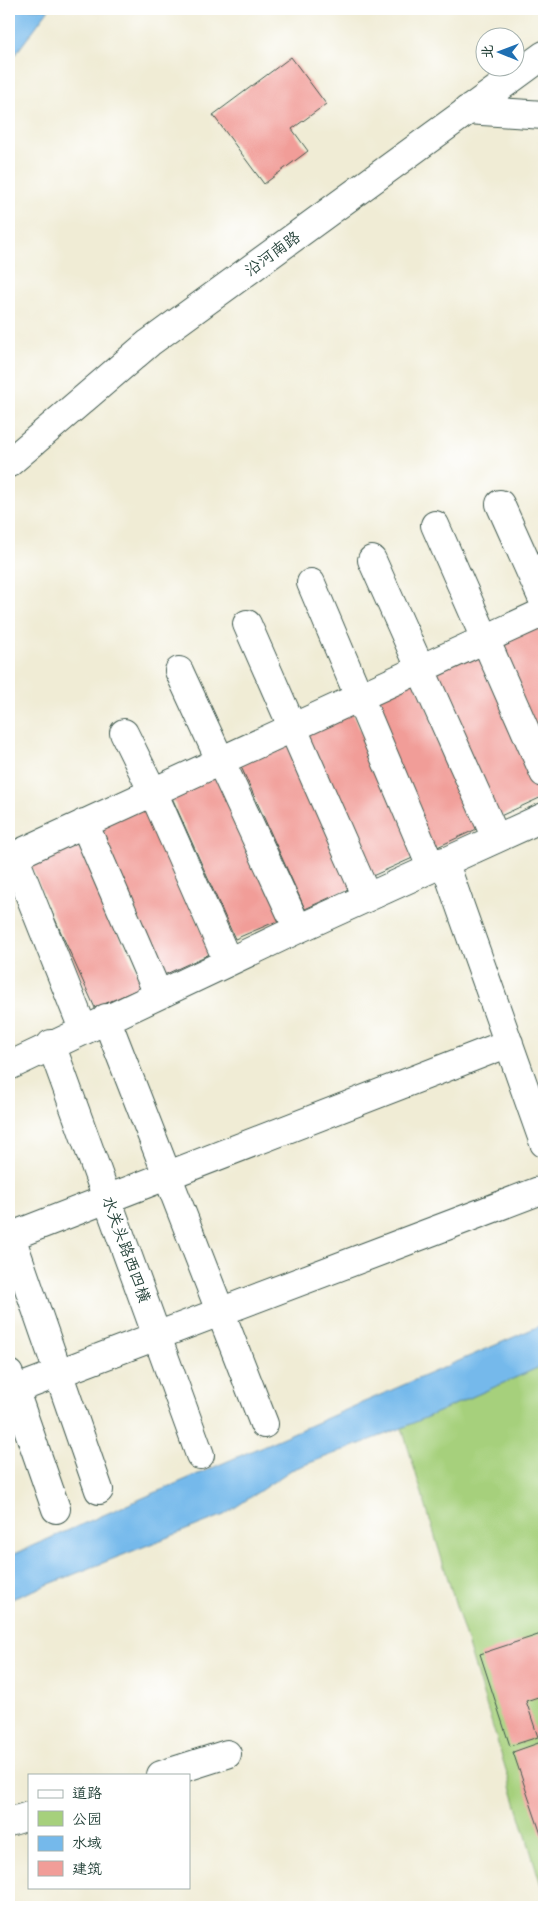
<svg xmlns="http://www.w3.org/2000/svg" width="553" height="1916" font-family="'Architects Daughter','LXGW WenKai TC',sans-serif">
<rect width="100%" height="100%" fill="#fff"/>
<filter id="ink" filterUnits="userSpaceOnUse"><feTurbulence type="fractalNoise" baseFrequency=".02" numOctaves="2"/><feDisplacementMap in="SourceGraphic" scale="10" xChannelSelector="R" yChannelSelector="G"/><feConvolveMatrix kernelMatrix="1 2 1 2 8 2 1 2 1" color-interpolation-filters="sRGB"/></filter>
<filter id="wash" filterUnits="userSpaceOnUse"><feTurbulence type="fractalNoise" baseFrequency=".0096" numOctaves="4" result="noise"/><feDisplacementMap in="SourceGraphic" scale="20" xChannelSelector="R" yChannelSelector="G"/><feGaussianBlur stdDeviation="1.12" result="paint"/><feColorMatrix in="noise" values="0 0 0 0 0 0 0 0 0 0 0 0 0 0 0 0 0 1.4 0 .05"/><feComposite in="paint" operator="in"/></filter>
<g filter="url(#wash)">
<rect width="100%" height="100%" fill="#f0ecd5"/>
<path fill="#a6d07c" stroke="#628658" d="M544,1365V1895L402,1428Z"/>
<path fill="#75b9eb" stroke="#4a7b90" d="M9,9H49L9,63Z
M544,1324V1365L402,1428L291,1470L224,1515L9,1600V1556Z"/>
<g id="blocks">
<path fill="#f19d98" d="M291,57L326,104L292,129L308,151L264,184L213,115Z
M544,619V748L496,640Z
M477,648L544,796L496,818L429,670Z
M414,678L481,827L433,849L366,700Z
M350,707L417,856L368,878L302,729Z
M286,738L353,887L305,909L238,760Z
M216,769L284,918L235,939L169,791Z
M145,804L212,953L164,975L97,826Z
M76,837L143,987L95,1008L28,859Z
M544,1633V1695L526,1701L538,1737L510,1746L480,1654Z
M544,1741V1843L513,1752Z"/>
</g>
</g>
<g filter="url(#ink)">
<use href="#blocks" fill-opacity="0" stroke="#3e574c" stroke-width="1"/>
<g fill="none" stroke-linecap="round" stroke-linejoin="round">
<g stroke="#3e574c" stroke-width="30">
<path id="minor" d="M467,110L544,115
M500,504L544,602
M435,525L544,773
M372,560L496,838
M311,583L431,867
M247,624L367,897
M179,671L298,929
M124,733L153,792L228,962
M84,823L158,994
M444,861L544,1143
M106,1018L264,1424
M83,1029L14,856L544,612
M51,1044L200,1455
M9,1066L298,929L544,817
M9,1231L99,1490
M9,1237L509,1043
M9,1374L56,1509
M9,1392L544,1189
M161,1775L227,1754
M9,1822L29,1816"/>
</g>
<g stroke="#3e574c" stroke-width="30">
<path id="major" d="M9,463L149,343L544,55"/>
</g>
<use href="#minor" stroke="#fff" stroke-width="28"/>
<use href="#major" stroke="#fff" stroke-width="28"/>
</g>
</g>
<g text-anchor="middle" stroke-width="5" stroke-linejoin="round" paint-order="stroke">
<g font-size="16" fill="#1f3d34" stroke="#fff">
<text transform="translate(272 253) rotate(-36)" y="6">沿河南路</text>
<text transform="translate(127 1249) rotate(70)" y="6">水关头路西四横</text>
</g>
</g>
<rect width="553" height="1916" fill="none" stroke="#fff" stroke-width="30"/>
<rect x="28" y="1774" width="162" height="115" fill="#ffffff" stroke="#a5b1ae"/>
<rect x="38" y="1790" width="25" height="8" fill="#ffffff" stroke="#a5b1ae"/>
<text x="72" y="1798" font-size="15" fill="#1f3d34">道路</text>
<rect x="38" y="1811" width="25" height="15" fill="#a6d07c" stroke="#a5b1ae"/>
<text x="72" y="1824" font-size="15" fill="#1f3d34">公园</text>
<rect x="38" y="1836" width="25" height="15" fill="#75b9eb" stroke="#a5b1ae"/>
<text x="72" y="1848" font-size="15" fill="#1f3d34">水域</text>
<rect x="38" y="1861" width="25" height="15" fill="#f19d98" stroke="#a5b1ae"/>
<text x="72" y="1874" font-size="15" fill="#1f3d34">建筑</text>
<g transform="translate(500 52) rotate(271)"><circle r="24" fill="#ffffff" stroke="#a5b1ae"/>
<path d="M0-4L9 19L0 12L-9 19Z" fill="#1f6fb2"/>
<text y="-8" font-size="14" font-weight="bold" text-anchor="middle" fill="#1f3d34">北</text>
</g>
</svg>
